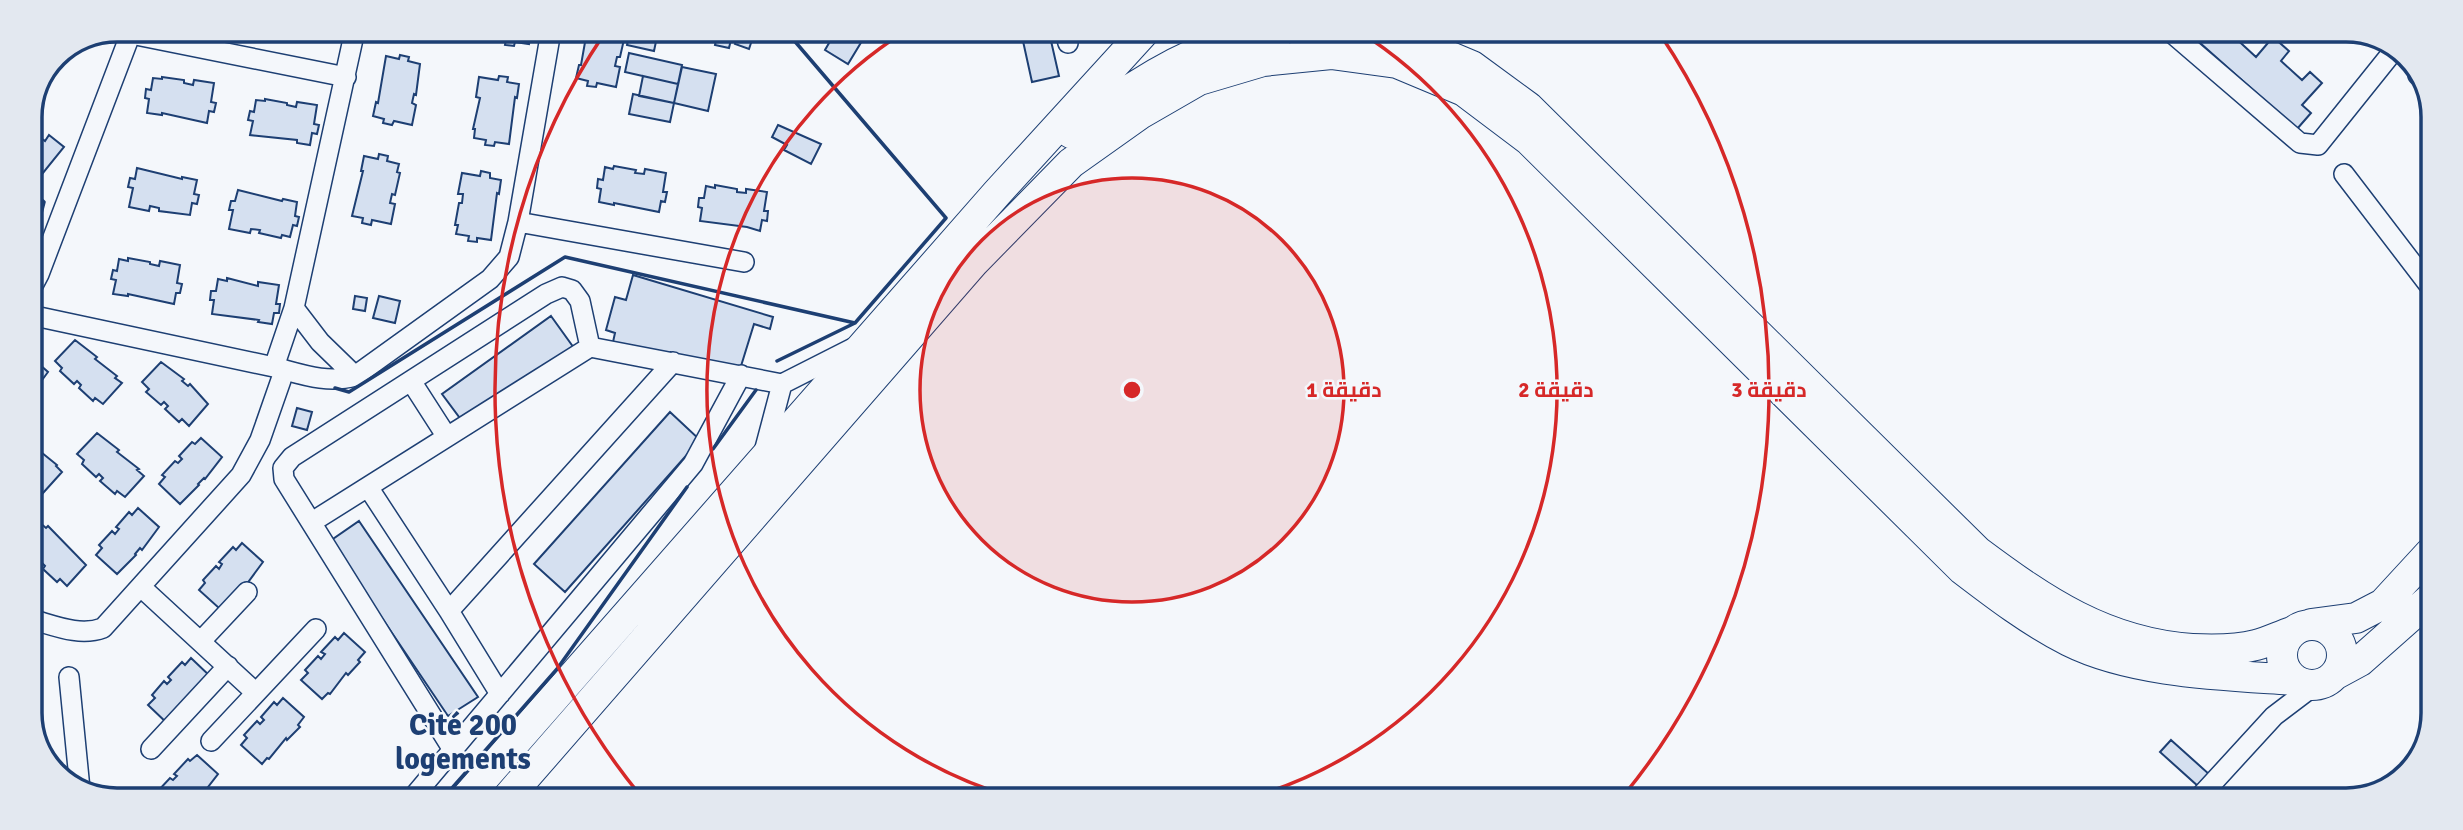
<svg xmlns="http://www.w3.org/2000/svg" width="2463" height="830" font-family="Signika,Cairo,sans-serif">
<rect width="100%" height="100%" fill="#f4f7fb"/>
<path fill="#d5e0f0" stroke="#1d3f73" stroke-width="2" d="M495,31H531L529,44L515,42L514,46L505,45L506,40L494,38Z
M587,31H623L622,35H625L620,57H617L615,66L620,67L616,87L597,83L596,87L587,86L588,81L576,78L579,65H581Z
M630,31L658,32L654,51L627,45Z
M718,31H733L729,48L715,45Z
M836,31H868L848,64L825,50Z
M1021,32H1049L1059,76L1032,82Z
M739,33L753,37L749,49L735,44Z
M2190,34H2231L2256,57L2273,37L2289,51L2281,61L2302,80L2310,72L2322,83L2302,105L2311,113L2297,129Z
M629,53L682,65L678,84L625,72Z
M400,55L409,57L408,61L420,64L416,95L414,94L412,103L416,105L412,125L394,121L392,125L383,123L384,119L373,116L376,102L378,103L386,56L399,59Z
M682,67L716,74L708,111L674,103Z
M499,76L508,77L507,82L519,84L517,98L515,97L509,144L495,142L494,146L485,145L486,140L474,138L475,129H473L480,98L476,97L479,77L498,80Z
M643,76L678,84L674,103L639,96Z
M162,77L184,80V83L193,85L194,80L214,83L211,102L216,103L214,112L209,111L207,123L162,113V115L147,113L149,99L145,98L146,89L151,90L153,78L162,79Z
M633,94L674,103L670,122L629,114Z
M265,99L287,103V105L296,107L297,102L317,105L314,124L319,125L317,134L312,133L310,145L297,143V140L250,135L253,121L248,120L250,111L254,112L256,100L265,101Z
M778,125L821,144L811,164L784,150L787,145L772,137Z
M49,135L64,147L38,179L41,181L36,187L30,182V144L38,136L45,141Z
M379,154L388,156L387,161L399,164L397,172L400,173L395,195L392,194L390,203L395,204L391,224L372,220L371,225L362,223L363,218L352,216L363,171H361L364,156L378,159Z
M614,166L636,170L635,173L644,174L645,169L666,173L663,192H667L665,202L661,201L659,212L614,203V205L599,202L601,189L597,188L598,179L603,180L605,167L613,169Z
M137,168L182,179V177L197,180L194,194L199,195L197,204L192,203L190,215L159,211V208L150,206L149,211L129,207L133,188L128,187L130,178L135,179Z
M481,171L490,173V178L501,180L499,194L497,193L491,240L477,238V242L468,241L469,236L456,234L458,225H455L459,203H462L463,194H458L462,173L480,176Z
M715,185L737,189V192L746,193V189L767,192L764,211H768L767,221L762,220L760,231L747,227L700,221L702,208L698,207L699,198H704L706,186L715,188Z
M238,190L282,201L283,199L297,202L295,216L299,217L297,226L293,225L290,237L282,235L281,238L259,233L260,230L251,229L250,233L229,229L233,210H229L231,201H235Z
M128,258L150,262V264L159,266L160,261L180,265L177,283L182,284L180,293H176L174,304L128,294V296L113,294L116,280L111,279L113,270L117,271L119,259L128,261Z
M633,275L773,317L770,329L754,324L737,379L613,342L615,333L606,330L615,297L626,300Z
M227,278L258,286V282L279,285L276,304H280L279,313H274L272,324L258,322L259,320L212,314L214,300H210L211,291H216L218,279L227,281Z
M355,296L367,298L365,311L353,309Z
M379,296L400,301L395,323L373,318Z
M551,316L579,355L471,433L442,394Z
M75,340L97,357L95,359L117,376L115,378L122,383L103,404L95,398L93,401L79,388L81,385L77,381L74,384L60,371L62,368L55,361Z
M30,356L48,372L31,395L30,394Z
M161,362L184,379L182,381L188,386L190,384L208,404L189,426L182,419L179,422L165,409L168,406L164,402L161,405L146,392L149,389L142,382Z
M297,408L312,412L307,430L292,426Z
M670,412L700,440L565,592L534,564Z
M97,433L119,450L117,452L139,469L137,470L144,476L125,497L117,491L115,494L100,481L103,478L99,474L96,477L82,464L84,460L77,454Z
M201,438L222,457L205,479L204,478L198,484L199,485L180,504L159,484L165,477L162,475L175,461L178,463L182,459L179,456L192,442L195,444Z
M30,439L37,446L36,448L57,465L56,466L62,472L43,493L36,487L33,490L30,487Z
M138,508L159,527L142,550L140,548L135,554L136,555L117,574L96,555L102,548L99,545L112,531L115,534L119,529L116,527L129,512L132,515Z
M359,521L478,697L448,716L330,541Z
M39,522L46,528L48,526L86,565L67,586L60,579L57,582L43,569L45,566L41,562L38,565L30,557V531Z
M242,543L263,562L246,585L220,609L199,590L205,583L203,580L216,566L219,569L222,564L219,562L233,547L236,550Z
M344,633L365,652L358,660L360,662L348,675L346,673L330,694L328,693L322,699L301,680L308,673L305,670L318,656L321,659L325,654L321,652L335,637L338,640Z
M191,658L212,678L169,725L148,705L155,698L152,695L164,681L167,684L171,680L168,677L182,662L185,665Z
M283,698L304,717L298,725L300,727L287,740L286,738L269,759L267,758L262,764L241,745L247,738L244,735L257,721L260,724L264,720L261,717L274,702L277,705Z
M2171,740L2210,775L2199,787L2160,752Z
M197,755L218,774L201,796H159L157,792L170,778L173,780L177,776L174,774L188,759L190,761Z"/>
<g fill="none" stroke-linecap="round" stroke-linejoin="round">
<g stroke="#1d3f73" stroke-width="22">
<path id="minor" d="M1065,32L1068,43
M131,34L346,77
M2173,34L2300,143L2318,145L2395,49
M2418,75L2420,77
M2344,174L2432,289
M518,222L744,262
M30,291L39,274L132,30
M294,308L320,342L355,376
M30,315L274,367C301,374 327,384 355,376L490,279L509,257L518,222L551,31
M274,367L294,308L355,30
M411,381L447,437
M764,452L782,384L855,347
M368,487L449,611
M312,522L590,347L782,384
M141,587L256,693
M30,619C53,625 79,637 103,628L241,475L260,440L281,380
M201,641L247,592
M69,677L80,789
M500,694L449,611L673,362
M211,741L316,629
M151,749L228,666
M453,750L284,479L283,468L292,457L546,294L562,287L572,290L580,301L590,347
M414,796L693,464L741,375
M2197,800L2274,716L2315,685"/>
</g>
<g stroke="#1d3f73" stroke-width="32">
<path id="highway" d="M1365,32L1403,37L1472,66L1528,107L1977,551C2044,601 2105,643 2192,649C2213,650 2237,650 2256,645C2268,642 2280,636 2292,632
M1071,133C1118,95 1172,58 1231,40C1246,36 1264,35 1279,32
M2311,624L2356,618L2383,604L2430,553
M2282 655a30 30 0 1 1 60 0a30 30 0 1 1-60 0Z
M2336,674L2360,661L2430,599
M467,797L997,193L1144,32
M508,797L974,262L1071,163L1140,114L1199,80L1263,61L1331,54L1397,63L1464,91L1529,140L1962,569C1996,595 2030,621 2069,641C2133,673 2224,675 2295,680"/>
</g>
<use href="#minor" stroke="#f4f7fb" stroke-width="19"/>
<use href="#highway" stroke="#f4f7fb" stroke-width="30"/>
<path stroke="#1d3f73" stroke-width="3.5" d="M30,189L44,202L30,256
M777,361L855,323L946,218L786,31
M335,388L349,392L565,257L855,323
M713,449L756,390
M445,796L557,669L687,487"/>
</g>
<circle cx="1132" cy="390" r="212" fill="#d62828" fill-opacity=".12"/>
<g fill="none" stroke="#d62828" stroke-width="3.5">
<circle cx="1132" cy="390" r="212"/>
<path d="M1015 798A424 424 0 0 1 904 32M1360 32A424 424 0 0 1 1249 798"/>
<path d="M640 795A637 637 0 0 1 604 34M1660 34A637 637 0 0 1 1624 795"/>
</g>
<g text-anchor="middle" stroke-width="5" stroke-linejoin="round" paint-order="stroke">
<g font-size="30" font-weight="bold" fill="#1d3f73" stroke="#f4f7fb">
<text x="463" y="735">Cité 200<tspan x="463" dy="34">logements</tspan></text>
</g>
</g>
<path d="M0 0H2463V830H0ZM117 42H2346A75 75 0 0 1 2421 117V713A75 75 0 0 1 2346 788H117A75 75 0 0 1 42 713V117A75 75 0 0 1 117 42Z" fill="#e3e8f0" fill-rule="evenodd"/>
<path fill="none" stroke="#1d3f73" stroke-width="3.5" d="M117 42H2346A75 75 0 0 1 2421 117V713A75 75 0 0 1 2346 788H117A75 75 0 0 1 42 713V117A75 75 0 0 1 117 42Z"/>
<circle cx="1132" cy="390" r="10" fill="#d62828" stroke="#f4f7fb" stroke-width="3.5"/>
<g font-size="21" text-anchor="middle" font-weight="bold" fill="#d62828" stroke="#f4f7fb" stroke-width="5" stroke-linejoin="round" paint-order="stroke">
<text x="1344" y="397">1 دقيقة</text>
<text x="1556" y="397">2 دقيقة</text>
<text x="1769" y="397">3 دقيقة</text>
</g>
</svg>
